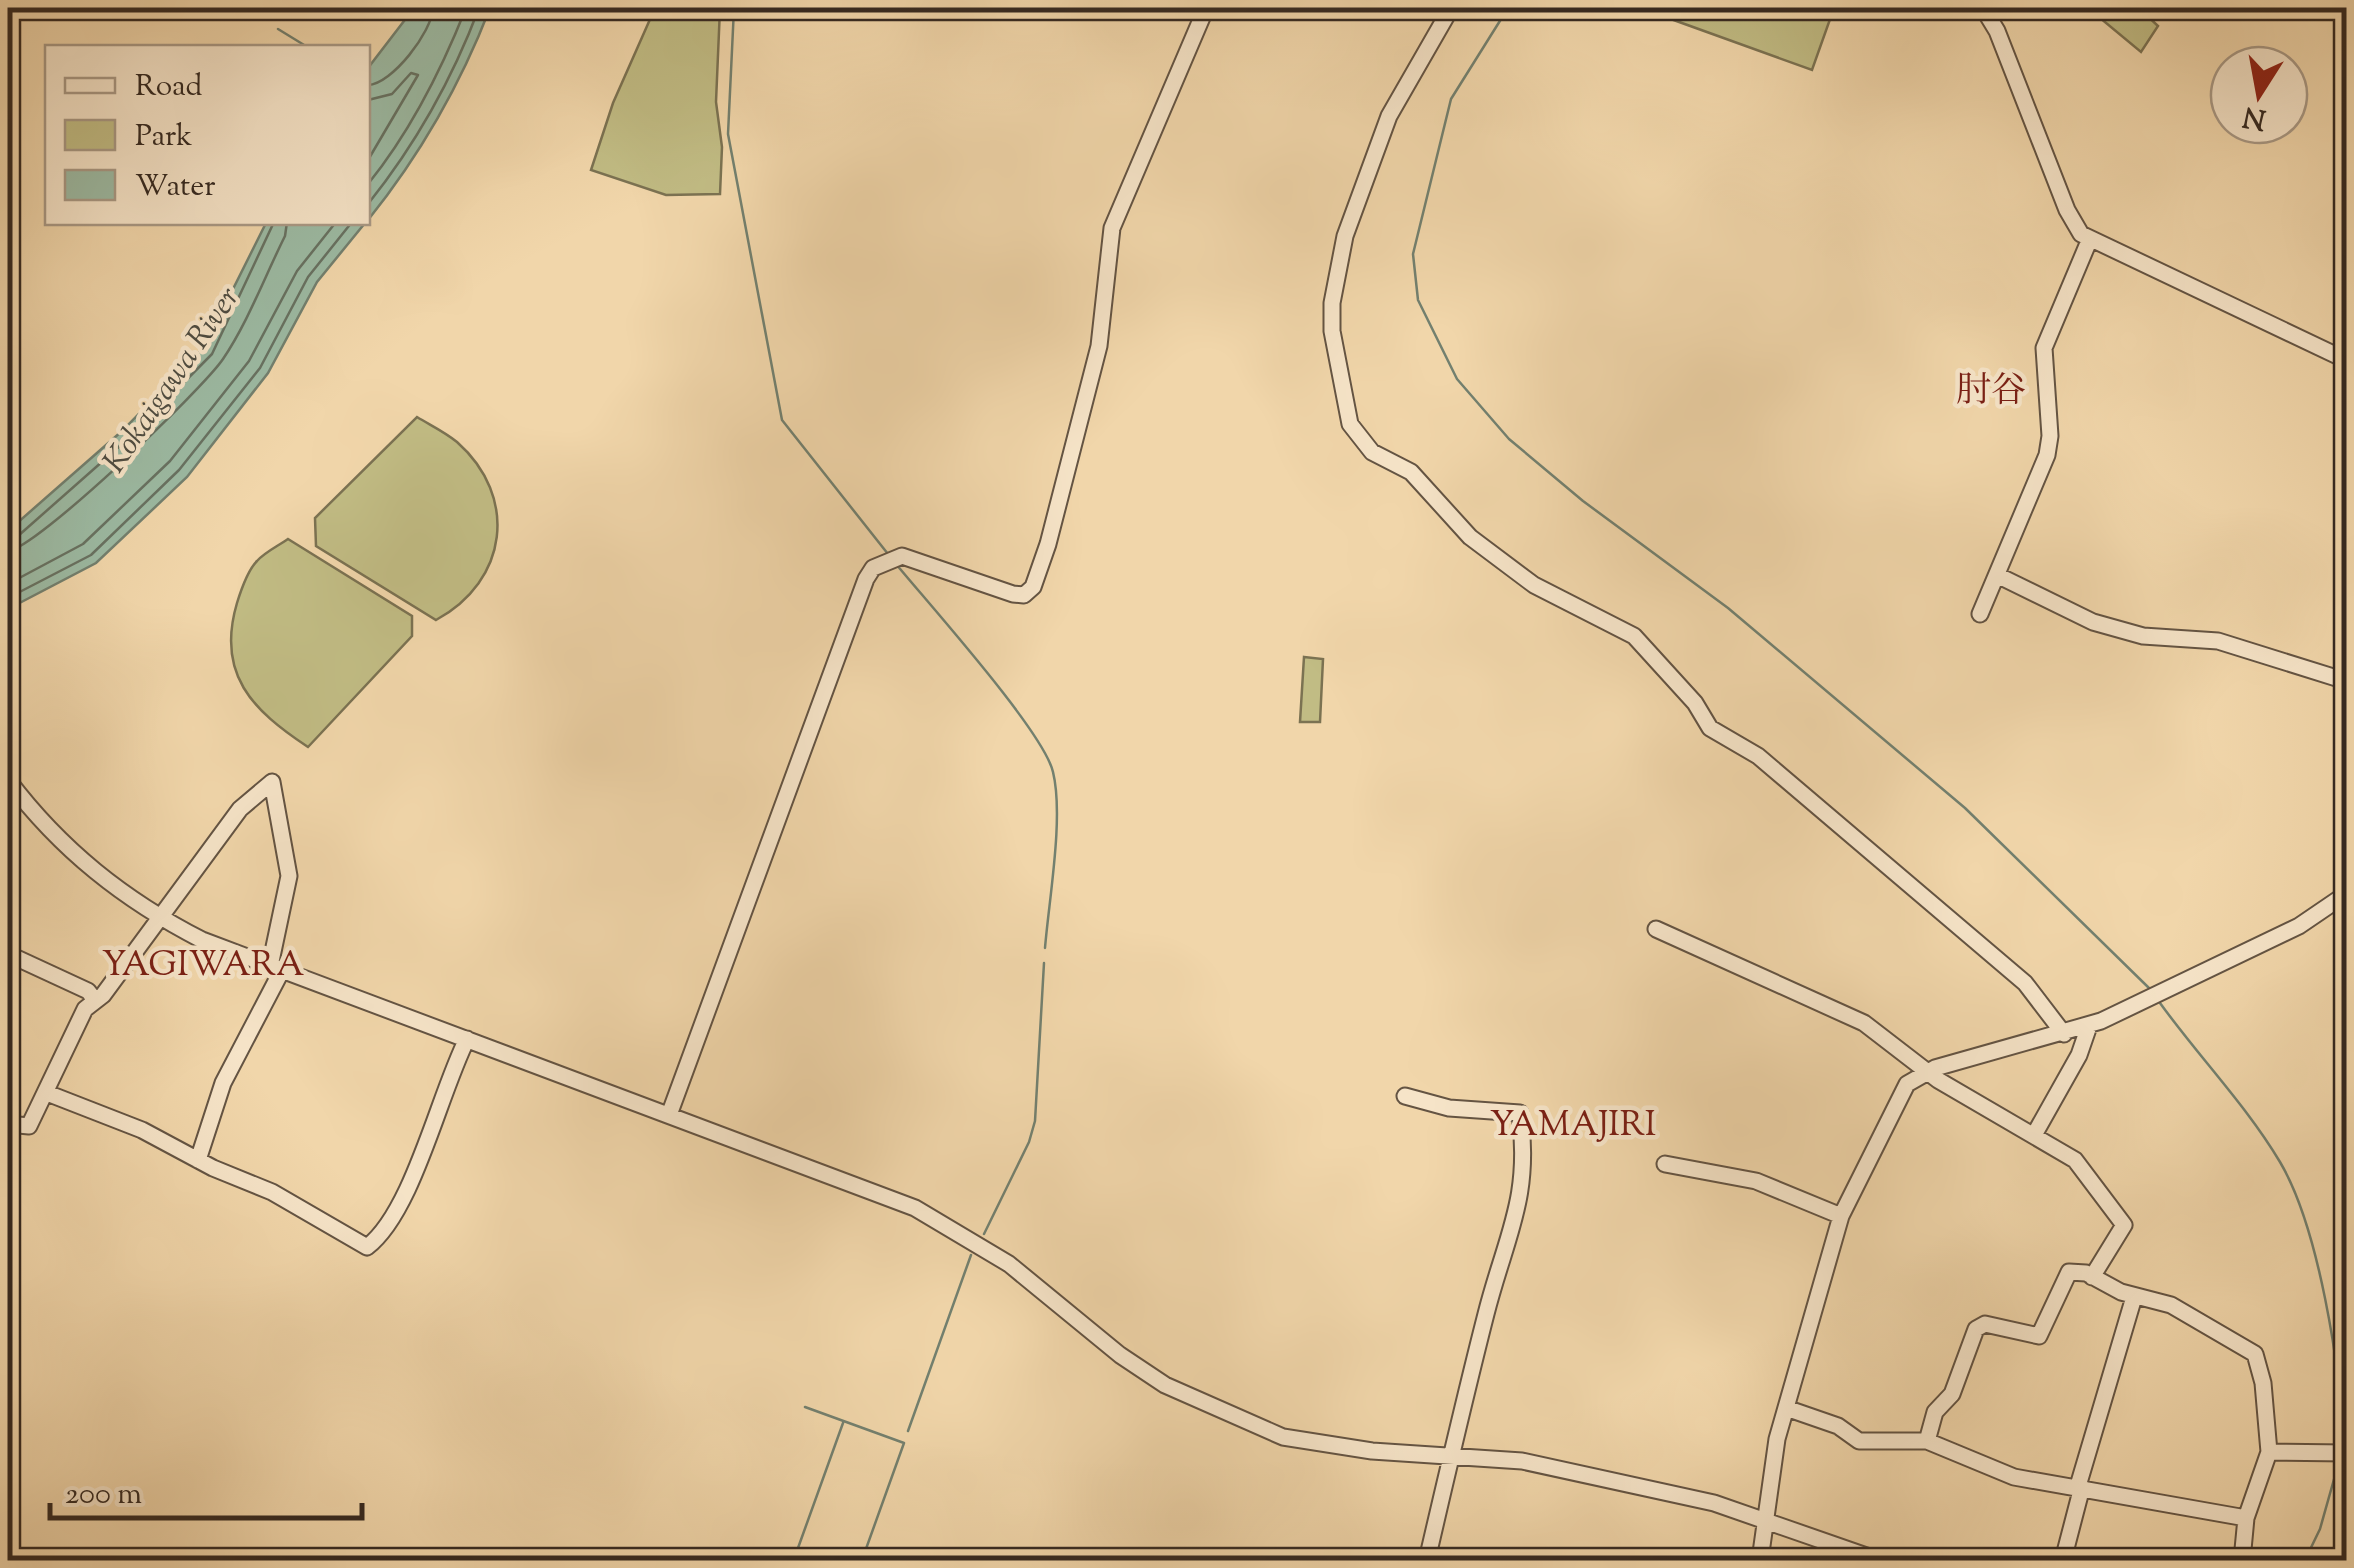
<svg xmlns="http://www.w3.org/2000/svg" width="2354" height="1568" font-family="'Sorts Mill Goudy','Noto Serif JP',serif">
<rect width="100%" height="100%" fill="#f1d6aa"/>
<filter id="stains"><feTurbulence type="fractalNoise" baseFrequency=".002" numOctaves="4"/><feColorMatrix values="0 0 0 0 .2 0 0 0 0 .09 0 0 0 0 .02 0 0 0 .5 -.17"/></filter>
<radialGradient id="worn" r=".72"><stop offset=".6" stop-color="#630" stop-opacity="0"/><stop offset="1" stop-color="#630" stop-opacity=".3"/></radialGradient>
<path fill="#c1bc84" stroke="#7b7252" stroke-width="2.5" d="M655,8H720L716,102L722,147L720,194L666,195L591,170L613,103Z
M1657,8H1834L1812,70L1657,14Z
M2088,8H2139L2158,26L2141,52Z
M417,417C430,425 445,432 457,442C519,497 508,581 436,620L316,546L315,518Z
M288,539L412,616V636L308,747C252,710 216,674 237,603C241,590 247,571 257,561C265,552 278,546 288,539Z
M1304,657L1323,659L1320,722H1300Z"/>
<path fill="#9cbaa3" stroke="#73806f" stroke-width="2.5" d="M414,8H490C460,86 421,154 368,220V68Z
M266,223H365L317,282L268,373L187,477L96,563L8,609V531L122,431L204,347Z"/>
<g fill="none" stroke-linecap="round" stroke-linejoin="round">
<path stroke="#687262" stroke-width="2.5" d="M368,85C392,84 432,32 433,8
M368,100L392,94L411,73L418,75L368,160
M368,184C411,131 441,71 466,8
M368,204C416,144 452,80 479,8
M8,538L18,536L129,438L212,354L274,222
M8,551C36,549 202,390 223,359C248,322 265,276 285,236L287,222
M8,584L83,544L170,461L249,361L297,271L336,222
M8,598L91,555L179,470L260,368L308,277L352,222"/>
<path stroke="#73806f" stroke-width="2.5" d="M734,8L728,134L782,420L888,554
M1508,8L1451,99L1413,254L1418,300L1457,379L1509,439L1583,501L1728,608L1965,808L2150,989
M278,29L309,48
M896,564C928,603 1044,732 1053,772C1064,817 1049,899 1045,948
M2160,1003C2199,1057 2246,1105 2280,1162C2318,1226 2342,1370 2342,1445
M984,1234L1029,1142L1035,1121L1044,963
M805,1407L904,1443L862,1560
M908,1431L971,1255
M798,1548L843,1423
M727,1551L754,1560
M2305,1560L2320,1529L2340,1458"/>
<g stroke="#645443" stroke-width="19">
<path id="minor" d="M1451,8L1389,116L1345,236L1332,303V331L1350,424L1372,452L1411,472L1470,537L1534,585L1634,636L1695,703L1710,728L1758,756L2025,983L2064,1034
M1983,8L1997,31L2067,210L2081,234L2346,360
M1999,576L2093,622L2143,636L2218,641L2346,681
M1980,614L2047,455L2050,436L2044,348L2089,241
M8,780C61,850 124,900 202,940L915,1208L1009,1264L1120,1355L1165,1385L1283,1437L1372,1451L1522,1461L1714,1503L1878,1560
M1656,929L1864,1023L1938,1080L2075,1160L2124,1225L2092,1277
M8,954L88,991L95,1000
M47,1093L142,1130L213,1168L272,1192L367,1247C413,1212 439,1094 467,1039
M1405,1096L1449,1108L1520,1113C1531,1200 1506,1235 1486,1314C1465,1396 1446,1478 1427,1560
M669,1115L866,579L873,568L902,556L1013,594L1024,595L1033,587L1048,544L1099,346L1112,228L1206,8
M8,1124L29,1126L85,1009L103,995L240,809L272,782L289,876L270,966
M2034,1135L2079,1055L2089,1026
M198,1160L223,1083L282,970
M1665,1164L1756,1181L1841,1216
M1786,1408L1838,1426L1859,1441H1927L2014,1477L2246,1518
M1927,1441L1935,1412L1952,1394L1976,1329L1985,1324L2039,1336L2069,1272L2086,1273L2121,1292L2171,1305L2255,1354L2263,1383L2269,1452L2246,1518L2242,1560
M2269,1452L2346,1453
M2078,1486L2134,1297
M1760,1560L1777,1439L1841,1216L1907,1084L1935,1068L2101,1021L2299,926L2346,894
M2063,1560L2082,1487"/>
</g>
<use href="#minor" stroke="#f6e4c8" stroke-width="15"/>
</g>
<g text-anchor="middle" stroke-width="9" stroke-linejoin="round" paint-order="stroke">
<g font-size="32" font-style="italic" fill="#4f4d42" stroke="#f6e4c8">
<text transform="translate(170 379) rotate(-56)" y="11">Kokaigawa River</text>
</g>
<g font-size="35" fill="#7a1f14" stroke="#f6e4c8">
<text x="1991" y="401">肘谷</text>
<text x="203" y="975">YAGIWARA</text>
<text x="1573" y="1135">YAMAJIRI</text>
</g>
</g>
<rect width="2354" height="1568" fill="none" stroke="#f1d6aa" stroke-width="40"/>
<rect x="10" y="10" width="2334" height="1548" fill="none" stroke="#352921" stroke-width="5"/>
<rect x="20" y="20" width="2314" height="1528" fill="none" stroke="#352921" stroke-width="2.5"/>
<rect x="45" y="45" width="325" height="180" fill="#f6e4c8" stroke="#a99985" stroke-width="2.5"/>
<rect x="65" y="78" width="50" height="15" fill="#f6e4c8" stroke="#a99985" stroke-width="2.5"/>
<text x="135" y="95" font-size="30" fill="#352921">Road</text>
<rect x="65" y="120" width="50" height="30" fill="#c1bc84" stroke="#a99985" stroke-width="2.5"/>
<text x="135" y="145" font-size="30" fill="#352921">Park</text>
<rect x="65" y="170" width="50" height="30" fill="#9cbaa3" stroke="#a99985" stroke-width="2.5"/>
<text x="135" y="195" font-size="30" fill="#352921">Water</text>
<g transform="translate(2259 95) rotate(191)"><circle r="48" fill="#f6e4c8" stroke="#a99985" stroke-width="2.5"/>
<path d="M0-8L18 38L0 25L-18 38Z" fill="#8f2418"/>
<text y="-15" font-size="28" font-weight="bold" text-anchor="middle" fill="#352921">N</text>
</g>
<path d="M50 1503v15h312v-15" fill="none" stroke="#352921" stroke-width="5"/>
<text x="65" y="1503" font-size="30" fill="#352921" stroke="#f6e4c8" stroke-width="8" paint-order="stroke">200 m</text>
<rect width="100%" height="100%" filter="url(#stains)"/>
<rect width="100%" height="100%" fill="url(#worn)"/>
</svg>
